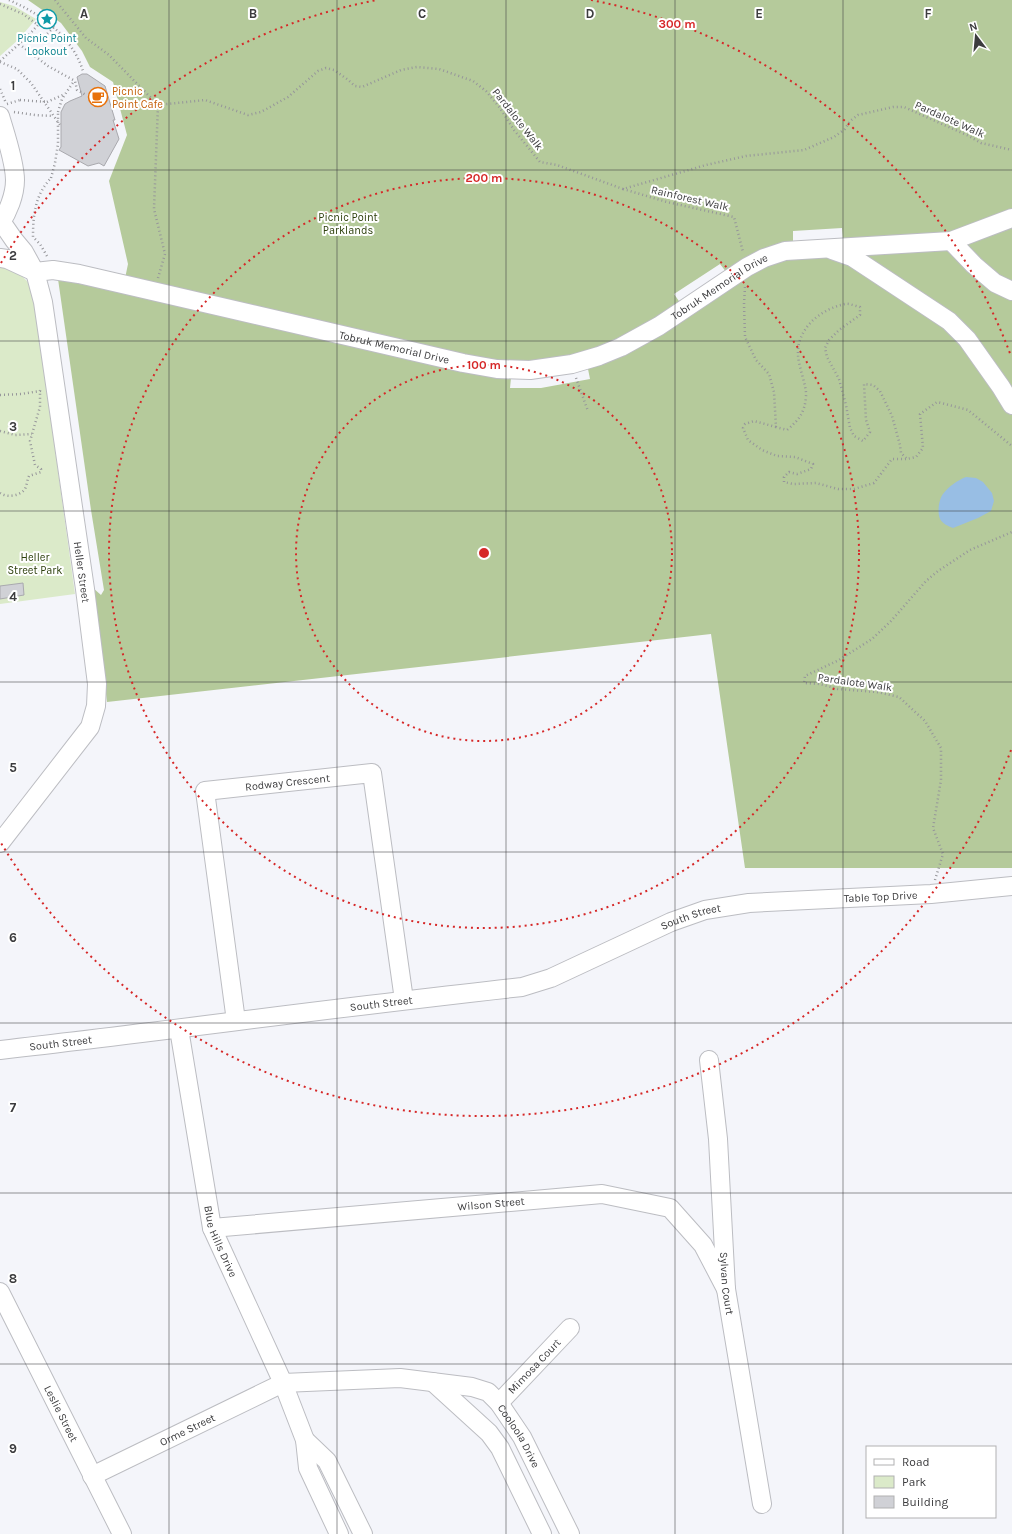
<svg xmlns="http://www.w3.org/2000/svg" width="1012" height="1534" font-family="Karla,sans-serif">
<rect width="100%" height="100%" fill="#f4f5fa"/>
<path fill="#dbeac9" d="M0,2L14,6L36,19L19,39L0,56Z
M0,262C13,270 26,276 33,290L75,594L0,604Z"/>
<path fill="#b5ca9b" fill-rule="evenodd" d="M28,0H1012V868H745L711,634L107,702L93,588L101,595L104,590L91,510L58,279L122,293L128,264L109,181L127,135L113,82L90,67L82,51L61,23ZM842,228L843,241L793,245V231ZM720,264L727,273L681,304L674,294ZM588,369L590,379L541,388H510L511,378Z"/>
<path fill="#98bee4" d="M966,477L976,478L983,482L992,493L994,501L991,511L978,518L953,528C948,526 943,524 940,519C937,512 939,499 943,494C948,487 958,480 966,477Z"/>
<path fill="#d0d1d6" stroke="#a9a9ae" d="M82,74H87L105,86L115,120H113L119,139L104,166L99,163L88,166L59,150L61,147V112L65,104L70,101L82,96L77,77Z
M23,583L24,595L0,599V586Z"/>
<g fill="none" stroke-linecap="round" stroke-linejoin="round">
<g stroke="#bcbdc2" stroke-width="20">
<g id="minor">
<path d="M0,116C5,133 15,162 15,180C15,195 8,212 0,224"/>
<path d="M951,241L974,265L995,283L1012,291"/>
<path d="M832,250L852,257L949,321L967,339L1001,387L1012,405"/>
<path id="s1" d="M0,258L7,259L35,272L53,270L79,274L463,363L497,369L530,370L572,364L599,356L621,347L659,326L747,267L764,258L785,251L951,241L1012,218"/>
<path d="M0,843L90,727L96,706L97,684L85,589L43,302L35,272L24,252L14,240L5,227L1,223"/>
<path id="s2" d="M236,1021L205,791L372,773L404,1000"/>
<path id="s3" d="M179,1029L212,1228L283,1383L305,1440L308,1468L339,1534"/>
<path id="s4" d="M0,1050C174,1030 348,1006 522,987L551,978L671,922L705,910L749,903L931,894L1012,886"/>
<path id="s5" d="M709,1060L718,1139L726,1289L762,1504"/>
<path id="s6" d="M212,1228L602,1194L670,1208L703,1245L726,1289"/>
<path id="s7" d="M0,1292L122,1534"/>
<path d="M433,1382L489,1433L500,1448L542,1534"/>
<path id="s8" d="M499,1403L570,1328"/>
<path d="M305,1440L327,1461L363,1534"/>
<path id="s9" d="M92,1476L283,1383L400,1378L472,1387L488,1392L499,1403L522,1437L570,1534"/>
</g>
</g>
<path stroke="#96969a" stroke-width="2.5" stroke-dasharray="1 3" stroke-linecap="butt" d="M9,0C41,14 72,36 83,71
M55,0L86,38L109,55L158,105L205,100L248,115L261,112L288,97L318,71L326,68L334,70L347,79L355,86L362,87L401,70L417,67L439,69L473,81L486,91L500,108L514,130L540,162L557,165L623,189L706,165L746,156L804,150L834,137L845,129L850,121L858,115L893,107H904L969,136L981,143L1012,150
M0,4L23,14L38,25L27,37
M19,44L48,66L75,81L77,90L86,95
M0,61L27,37L40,41L54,27
M0,62L17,69L31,83L60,125
M0,89L6,103
M47,102L65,94
M7,104L20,100
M14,112L35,115L53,116
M58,112L62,99L74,81
M623,189L667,202L734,217L743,252
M47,256L40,244L33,237C33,215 35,195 51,178
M158,278L165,254L154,209L158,105
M745,287L744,304L745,337L756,360L769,374L774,392L776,427L787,430C799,420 805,412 806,396C807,386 798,366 798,354C797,328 821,309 845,304C849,303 855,306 860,307V315L839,330L829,340L825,348L827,357L839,379L846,405L850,428L854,436L863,441L870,432L866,420L864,384L873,385L880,391L892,416L900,445L901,453L907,459L916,457L923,448L920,414L937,402L968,410L1012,446
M576,378L588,411
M0,395L21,394L40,391V390
M776,427L754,421L745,424L743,428L748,440L762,450L777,456L795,457L813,464L811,469L797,474L789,472L784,477V482L793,484L816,483L838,489H854L874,483L892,459H906
M0,431L15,435L32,434
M0,493C7,498 20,496 25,489C27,485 27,480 29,476L41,472V469L35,465L30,441L40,407V393
M935,880L943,854L933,828L941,780V748L925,721L899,697L877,692L838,689L820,684L804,683L805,676L839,660L872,639L891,621L926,581L938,571L970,550L1012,532"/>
<use href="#minor" stroke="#fff" stroke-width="18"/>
<path stroke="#96969a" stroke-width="2.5" stroke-dasharray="1 3" stroke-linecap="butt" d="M20,100L47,102
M51,178L55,163L58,144V112"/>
</g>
<path fill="none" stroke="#3c3c3e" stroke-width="1" stroke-opacity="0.55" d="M169,0V1534M337,0V1534M506,0V1534M675,0V1534M843,0V1534M0,170H1012M0,341H1012M0,511H1012M0,682H1012M0,852H1012M0,1023H1012M0,1193H1012M0,1364H1012"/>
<g fill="none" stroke="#d62828" stroke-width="2" stroke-dasharray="2 4">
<circle cx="484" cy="553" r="188"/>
<circle cx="484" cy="553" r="375"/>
<path d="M1011 750A563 563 0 0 1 1 843M1 263A563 563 0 0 1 377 0M591 0A563 563 0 0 1 1011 356"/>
</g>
<defs>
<g id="sight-ring" transform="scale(1)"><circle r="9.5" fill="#fff" stroke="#0f9aa8" stroke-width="1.5"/><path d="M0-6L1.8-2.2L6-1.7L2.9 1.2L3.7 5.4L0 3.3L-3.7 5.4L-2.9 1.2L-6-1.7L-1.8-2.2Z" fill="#0f9aa8"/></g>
<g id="cafe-ring" transform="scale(1)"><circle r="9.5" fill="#fff" stroke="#e8710a" stroke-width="1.5"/><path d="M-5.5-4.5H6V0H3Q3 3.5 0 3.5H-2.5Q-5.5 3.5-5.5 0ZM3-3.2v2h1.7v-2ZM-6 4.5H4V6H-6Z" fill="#e8710a"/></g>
</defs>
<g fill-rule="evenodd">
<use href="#sight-ring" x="47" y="19"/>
<use href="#cafe-ring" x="98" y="97"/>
</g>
<g text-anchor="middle" stroke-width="4" stroke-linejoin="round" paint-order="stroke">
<g font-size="11" fill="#0d838f" stroke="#fff">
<text x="47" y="42">Picnic Point<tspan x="47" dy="13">Lookout</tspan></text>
</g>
<g font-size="11" fill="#c56008" stroke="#fff" text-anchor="start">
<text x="112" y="95">Picnic<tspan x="112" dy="13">Point Cafe</tspan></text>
</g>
<g font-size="11" fill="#3c3c3e" stroke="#fff">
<text transform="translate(518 119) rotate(52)" y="4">Pardalote Walk</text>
<text transform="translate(950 119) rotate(24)" y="4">Pardalote Walk</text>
<text transform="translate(690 198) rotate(13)" y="4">Rainforest Walk</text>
<text dy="4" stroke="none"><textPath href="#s1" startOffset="754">Tobruk Memorial Drive</textPath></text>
<text dy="4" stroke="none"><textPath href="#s1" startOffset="406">Tobruk Memorial Drive</textPath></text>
<text transform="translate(82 572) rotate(82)" y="4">Heller Street</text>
<text transform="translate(855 682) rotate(8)" y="4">Pardalote Walk</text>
<text dy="4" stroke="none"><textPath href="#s2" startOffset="315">Rodway Crescent</textPath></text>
<text dy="4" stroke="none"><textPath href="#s4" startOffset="901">Table Top Drive</textPath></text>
<text dy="4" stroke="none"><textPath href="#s4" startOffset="709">South Street</textPath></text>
<text dy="4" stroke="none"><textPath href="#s4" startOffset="384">South Street</textPath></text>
<text dy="4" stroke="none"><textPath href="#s4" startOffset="61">South Street</textPath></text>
<text dy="4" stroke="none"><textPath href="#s6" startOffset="280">Wilson Street</textPath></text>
<text dy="4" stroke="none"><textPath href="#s3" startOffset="217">Blue Hills Drive</textPath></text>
<text dy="4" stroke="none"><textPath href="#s5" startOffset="224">Sylvan Court</textPath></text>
<text dy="4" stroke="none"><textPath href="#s8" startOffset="51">Mimosa Court</textPath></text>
<text dy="4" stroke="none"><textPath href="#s7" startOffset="136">Leslie Street</textPath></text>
<text dy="4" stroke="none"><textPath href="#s9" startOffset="106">Orme Street</textPath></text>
<text dy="4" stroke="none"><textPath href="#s9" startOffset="473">Cooloola Drive</textPath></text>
</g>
<g font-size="11" fill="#2b3e0a" stroke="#fff">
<text x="348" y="221">Picnic Point<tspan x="348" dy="13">Parklands</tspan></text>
<text x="35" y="561">Heller<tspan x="35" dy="13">Street Park</tspan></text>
</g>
</g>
<g font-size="13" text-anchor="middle" font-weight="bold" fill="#3c3c3e" stroke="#fff" stroke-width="4" stroke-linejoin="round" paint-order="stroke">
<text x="84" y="18">A</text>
<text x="253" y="18">B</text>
<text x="422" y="18">C</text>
<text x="590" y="18">D</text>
<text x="759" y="18">E</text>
<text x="928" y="18">F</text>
<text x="13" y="90">1</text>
<text x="13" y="260">2</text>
<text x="13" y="431">3</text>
<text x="13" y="601">4</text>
<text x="13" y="772">5</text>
<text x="13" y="942">6</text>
<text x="13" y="1112">7</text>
<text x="13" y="1283">8</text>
<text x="13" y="1453">9</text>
</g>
<circle cx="484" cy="553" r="6" fill="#d62828" stroke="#fff" stroke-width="2"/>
<g font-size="12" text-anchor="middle" font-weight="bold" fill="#d62828" stroke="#fff" stroke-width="4" stroke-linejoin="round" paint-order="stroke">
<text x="677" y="28">300 m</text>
<text x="484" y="182">200 m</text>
<text x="484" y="369">100 m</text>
</g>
<rect x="866" y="1446" width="130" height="72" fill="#ffffff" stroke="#b1b1b2"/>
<rect x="874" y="1459" width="20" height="6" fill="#ffffff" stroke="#b1b1b2"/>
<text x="902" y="1466" font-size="12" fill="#3c3c3e">Road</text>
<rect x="874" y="1476" width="20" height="12" fill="#dbeac9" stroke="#b1b1b2"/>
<text x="902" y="1486" font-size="12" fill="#3c3c3e">Park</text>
<rect x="874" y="1496" width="20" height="12" fill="#d0d1d6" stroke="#b1b1b2"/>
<text x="902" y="1506" font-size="12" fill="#3c3c3e">Building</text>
<g transform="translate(976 36) rotate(344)" stroke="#ffffff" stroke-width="3" paint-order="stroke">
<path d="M0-3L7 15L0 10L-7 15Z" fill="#3c3c3e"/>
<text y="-6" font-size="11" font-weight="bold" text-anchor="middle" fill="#3c3c3e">N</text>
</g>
</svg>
